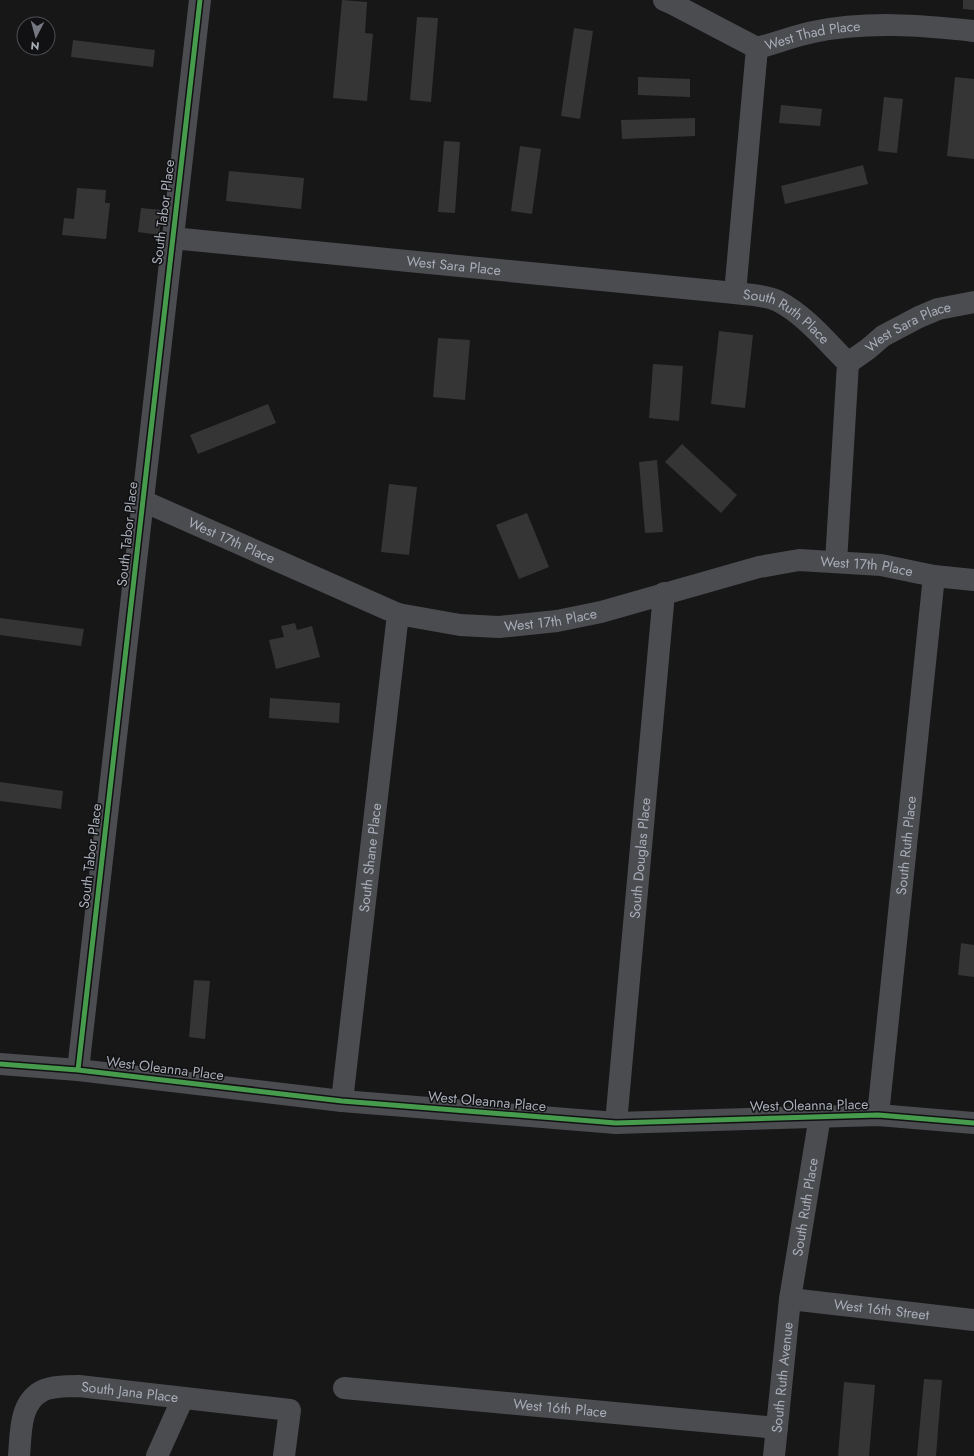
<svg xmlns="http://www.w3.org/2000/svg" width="974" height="1456" font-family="Jost,sans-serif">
<rect width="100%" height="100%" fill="#171717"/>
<path fill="#353536" d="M342,0L367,2L365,33L373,34L367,101L333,98Z
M963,0H974V10L963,9Z
M417,17L438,18L431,102L410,100Z
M574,28L593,31L580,119L561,116Z
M73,40L155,50L153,67L71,57Z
M638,77L690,79V97L638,95Z
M955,77L974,79V159L947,156Z
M884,97L903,99L897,153L878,151Z
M781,105L822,109L820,126L779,123Z
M695,118V136L622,139L621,120Z
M444,141L460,142L455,213L438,212Z
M520,146L541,149L532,214L511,211Z
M863,165L868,184L785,204L781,186Z
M229,171L304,178L301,209L226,201Z
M77,188L106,190L105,203H110L106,239L62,235L64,218L74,219Z
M141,208L162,210L159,235L138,232Z
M719,331L753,335L745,408L711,404Z
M438,338L470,340L465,400L433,397Z
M653,364L683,366L679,421L649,418Z
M268,404L276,423L198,454L190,435Z
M682,444L737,495L721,513L665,462Z
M657,460L663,532L645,533L639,462Z
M389,484L417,487L409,555L381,552Z
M527,513L549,567L519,579L496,525Z
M0,618L84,629L81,646L0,635Z
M295,623L297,630L312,626L320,657L276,669L269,640L284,637L281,626Z
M270,698L340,703L339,723L269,718Z
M0,782L63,791L61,809L0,801Z
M961,943L974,945V977L958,975Z
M194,980L210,981L205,1039L189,1037Z
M924,1379L942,1380L936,1456H917Z
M844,1382L875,1385L869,1456H838Z"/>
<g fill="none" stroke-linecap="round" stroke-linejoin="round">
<g stroke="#4b4c50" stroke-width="22">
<path id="s1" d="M664,0L673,4L757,48C776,43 794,36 813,32C865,21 921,25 974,31"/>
<path id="s2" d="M757,48L735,293C749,295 766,295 778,301C805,315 826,341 848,363L836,562"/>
<path id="s3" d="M172,238L735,293"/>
<path id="s4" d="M848,363L868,349L883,336L919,317L938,309L974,302"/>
<path id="s5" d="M143,501L398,614L460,625L499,627L557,621L601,612L759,567L799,560L881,565L934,576L974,580"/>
<path d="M0,1064L78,1070L342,1101L616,1123L878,1115L974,1123"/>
<path d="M78,1070L200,0"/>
<path id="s6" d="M342,1101L398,614"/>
<path id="s7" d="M878,1115L934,576"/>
<path id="s8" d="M616,1123L664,593"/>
<path id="s9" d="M790,1299L974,1320"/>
<path id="s10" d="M344,1388L777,1428"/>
<path id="s11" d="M19,1456C21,1434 19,1403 42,1391C52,1386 67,1386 79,1386L290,1410L284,1456"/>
<path d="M157,1456L183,1398"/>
<path id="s12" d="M774,1456L790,1299L820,1116"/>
</g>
<g stroke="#111113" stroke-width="8">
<path id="cycleway" d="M0,1064L78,1070L342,1101L616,1123L878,1115L974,1123
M78,1070L200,0"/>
</g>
<use href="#cycleway" stroke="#469c4c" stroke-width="5"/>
</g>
<g text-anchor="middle" stroke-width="3" stroke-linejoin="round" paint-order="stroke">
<g font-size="14" fill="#a8adb8" stroke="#111113">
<text dy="5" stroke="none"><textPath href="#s1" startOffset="162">West Thad Place</textPath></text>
<text transform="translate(163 212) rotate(-83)" y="5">South Tabor Place</text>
<text dy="5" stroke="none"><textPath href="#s3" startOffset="283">West Sara Place</textPath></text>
<text dy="5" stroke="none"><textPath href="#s2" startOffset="304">South Ruth Place</textPath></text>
<text dy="5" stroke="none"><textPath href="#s4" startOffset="71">West Sara Place</textPath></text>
<text transform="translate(127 534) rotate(-84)" y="5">South Tabor Place</text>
<text dy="5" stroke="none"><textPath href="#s5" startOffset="97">West 17th Place</textPath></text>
<text dy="5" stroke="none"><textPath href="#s5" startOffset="757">West 17th Place</textPath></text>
<text dy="5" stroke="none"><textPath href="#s5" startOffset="433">West 17th Place</textPath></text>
<text dy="5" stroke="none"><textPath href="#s7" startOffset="271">South Ruth Place</textPath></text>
<text transform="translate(90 856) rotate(-83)" y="5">South Tabor Place</text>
<text dy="5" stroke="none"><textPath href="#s6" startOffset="245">South Shane Place</textPath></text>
<text dy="5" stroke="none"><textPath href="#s8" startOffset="266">South Douglas Place</textPath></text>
<text transform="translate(165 1068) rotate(7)" y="5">West Oleanna Place</text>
<text transform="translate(487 1101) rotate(5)" y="5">West Oleanna Place</text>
<text transform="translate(809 1105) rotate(-1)" y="5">West Oleanna Place</text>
<text dy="5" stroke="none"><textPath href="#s12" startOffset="251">South Ruth Place</textPath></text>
<text dy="5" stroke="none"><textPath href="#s9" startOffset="92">West 16th Street</textPath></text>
<text dy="5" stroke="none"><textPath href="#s12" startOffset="79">South Ruth Avenue</textPath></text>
<text dy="5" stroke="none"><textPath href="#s11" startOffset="161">South Jana Place</textPath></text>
<text dy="5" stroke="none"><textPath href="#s10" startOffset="217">West 16th Place</textPath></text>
</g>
</g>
<g transform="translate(36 36) rotate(186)"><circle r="19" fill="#111113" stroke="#4d4f55"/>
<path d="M0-3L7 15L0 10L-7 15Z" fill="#757880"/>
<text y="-6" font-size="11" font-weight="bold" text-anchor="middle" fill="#a8adb8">N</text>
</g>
</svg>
